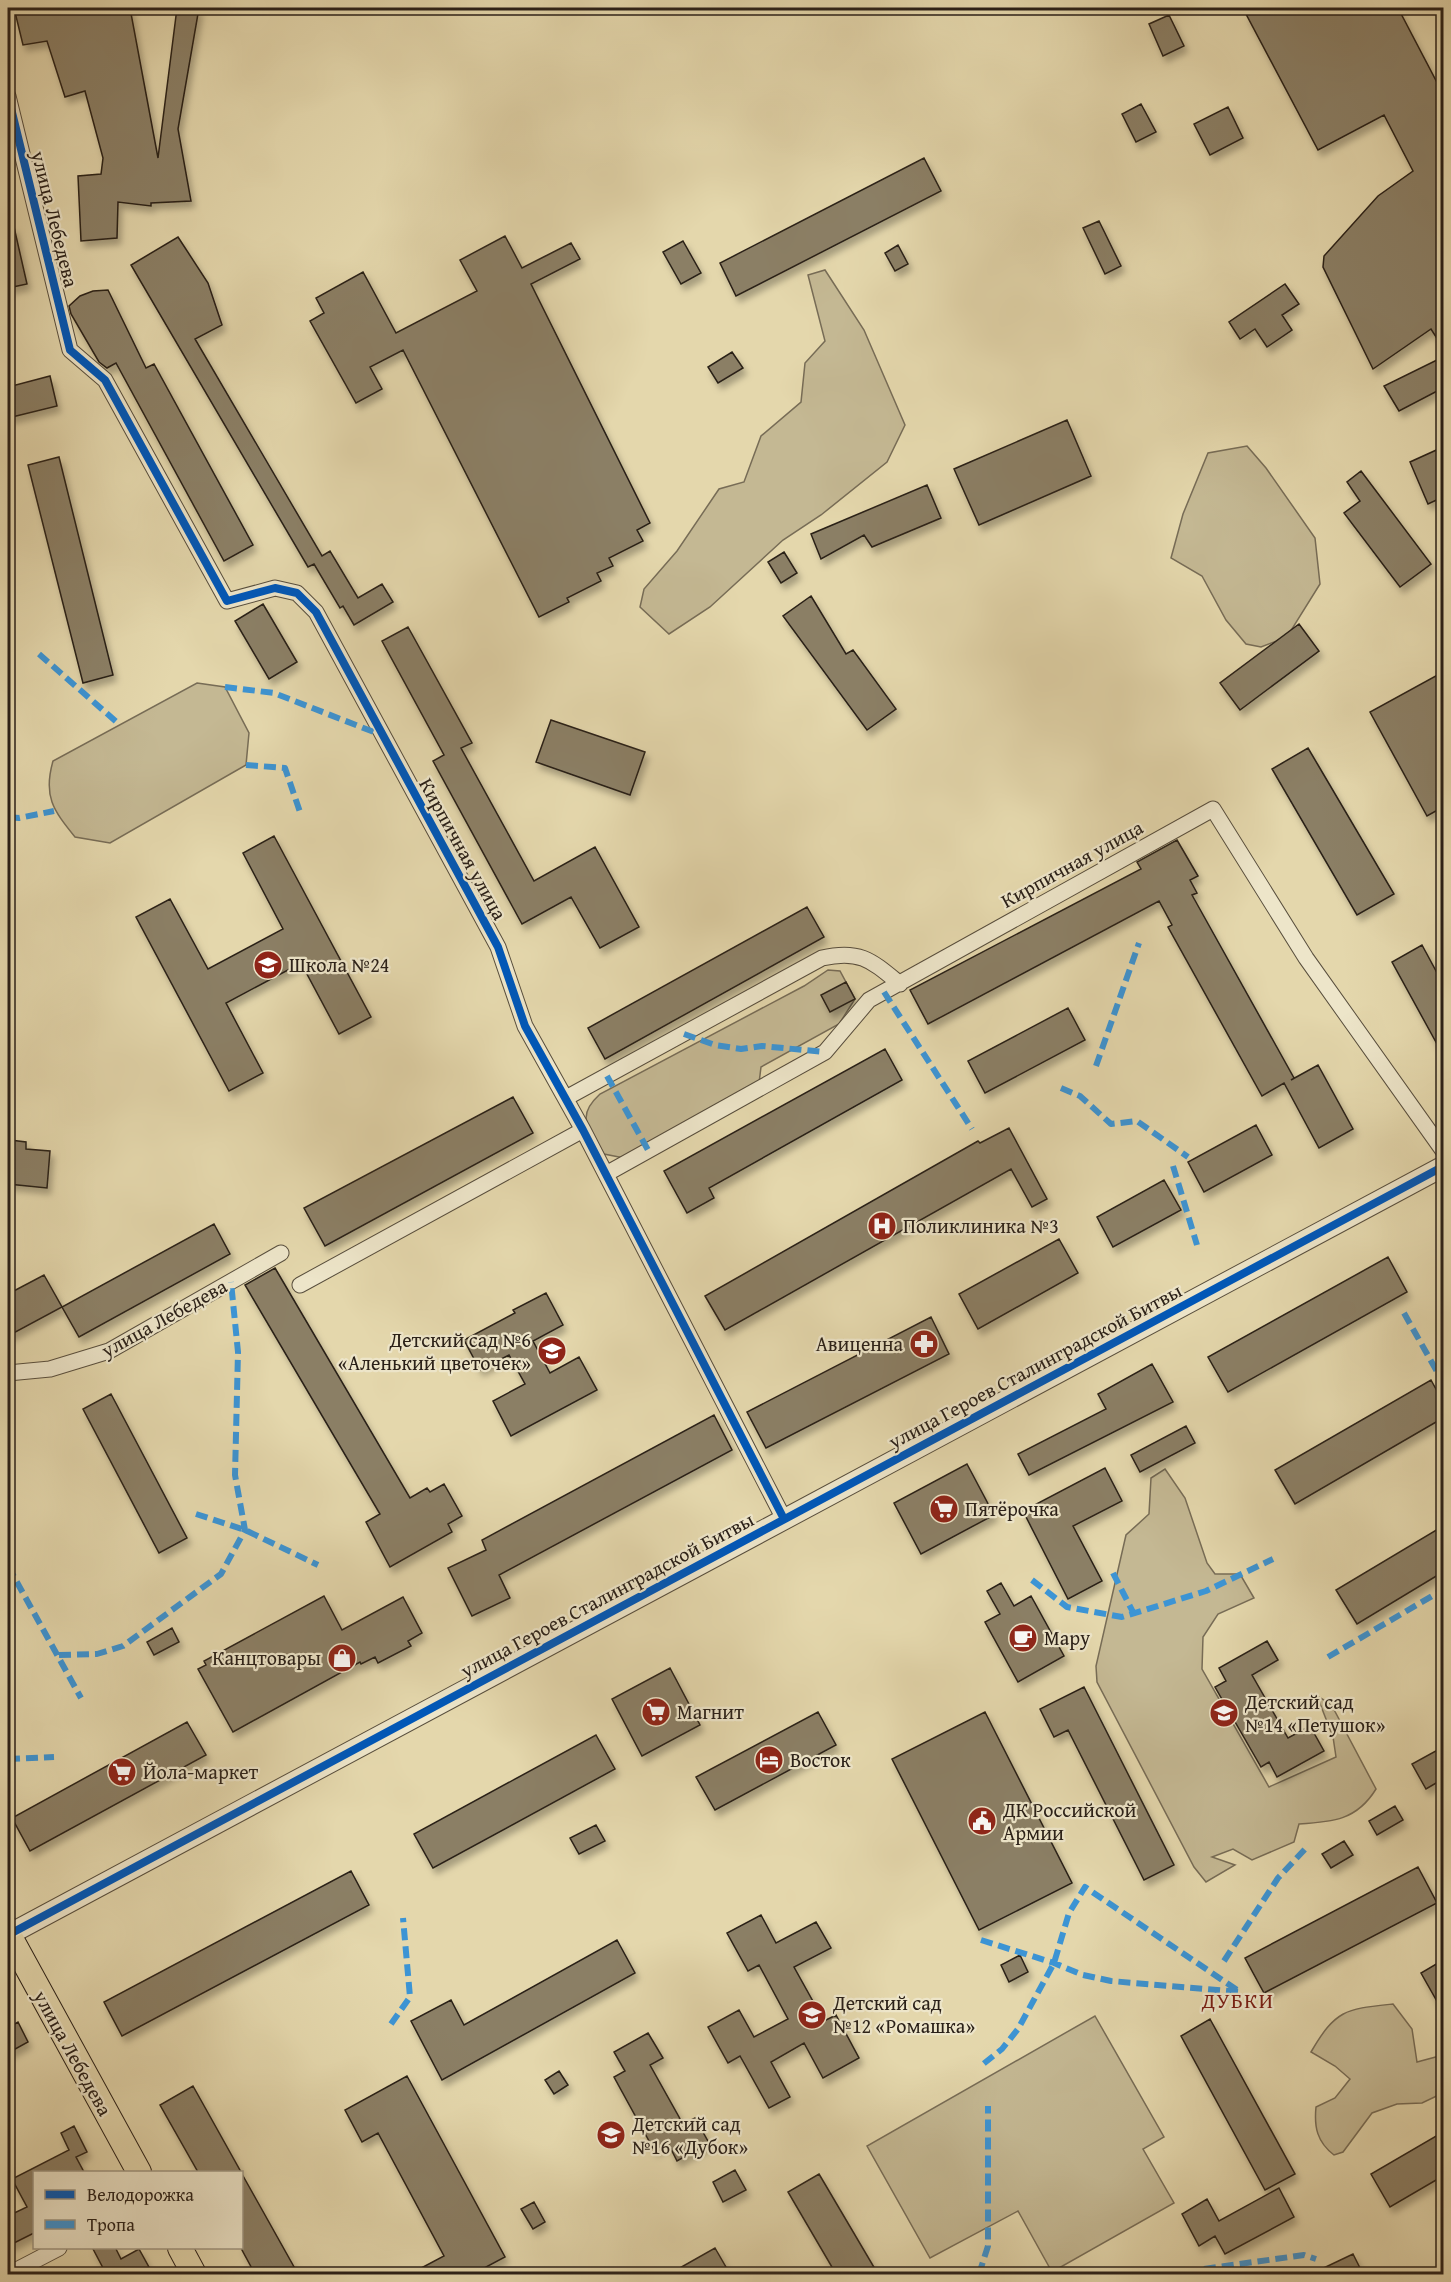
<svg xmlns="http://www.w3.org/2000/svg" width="1451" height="2282" font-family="'Gentium Book Plus',serif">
<defs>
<filter id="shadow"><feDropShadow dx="3.5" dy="6" stdDeviation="3" flood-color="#0004"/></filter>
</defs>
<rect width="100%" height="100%" fill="#e4d7ac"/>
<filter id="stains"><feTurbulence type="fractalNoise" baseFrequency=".00333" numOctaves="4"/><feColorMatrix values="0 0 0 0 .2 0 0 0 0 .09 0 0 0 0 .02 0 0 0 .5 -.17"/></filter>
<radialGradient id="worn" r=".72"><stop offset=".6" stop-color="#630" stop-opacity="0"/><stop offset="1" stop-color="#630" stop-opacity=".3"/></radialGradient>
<path fill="#c4b893" stroke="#776c56" stroke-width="1.5" d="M825,270L864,330L905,425L887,462L821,515L783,540L710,607L669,634L640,607L644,589L677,551L719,489L744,482L761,436L801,402L805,363L825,341L808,275Z
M1247,446L1266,468L1315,538L1320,584L1287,637L1261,647L1246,644L1226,620L1202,576L1171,558L1183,514L1208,453Z
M197,683L225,687L249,733L246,765L110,843L75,837C53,810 43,796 53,761Z
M828,970L840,971L855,999L839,1024L761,1067L759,1083L624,1158L604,1154C590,1128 574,1118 600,1094L804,986Z
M1165,1469L1185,1498L1207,1563L1215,1574H1240L1254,1598L1218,1614L1203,1637L1202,1669L1269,1787L1336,1757L1333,1737L1317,1696L1331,1704L1376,1789C1357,1820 1333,1822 1299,1824L1294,1842L1252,1860L1233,1849L1212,1857L1235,1865L1206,1882L1194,1867L1097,1682L1096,1666L1126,1535L1149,1514L1151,1478Z
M1393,2004L1412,2029L1417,2062L1443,2055V2093L1422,2103L1397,2104L1372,2113L1343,2152L1334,2155C1317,2142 1314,2127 1316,2107L1335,2098L1350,2079L1335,2066L1311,2052C1336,2009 1346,2009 1393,2004Z
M1095,2016L1164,2137L1143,2149L1174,2203L1052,2272L1018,2211L930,2258L867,2146Z"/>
<path fill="#8b7f65" stroke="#2a2018" stroke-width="1.5" filter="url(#shadow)" d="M14,8H130L158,158L177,8H199L178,129L191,201L151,203V206L118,202L117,238L81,241L78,176L101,174L103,158L85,91L65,97L47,41L23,45Z
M1259,8H1398L1443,94V348L1431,329L1373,369L1323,267L1324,256L1378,196L1413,171L1384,115L1318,150L1246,14Z
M1169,15L1184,46L1163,56L1149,24Z
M1141,104L1156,132L1136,142L1122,114Z
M1228,107L1243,138L1210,155L1194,124Z
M924,158L941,191L736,296L720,263Z
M1099,221L1121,266L1105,274L1083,228Z
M14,227L27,284L8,288V228Z
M505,236L522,268L571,243L580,259L531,284L650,523L637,530L643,541L609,558L613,566L597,573L601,581L567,598L569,602L539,617L403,350L370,367L382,389L356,403L310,321L324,313L316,298L363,272L396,333L477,291L460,260Z
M178,237L208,283L222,325L195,339L322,556L330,551L358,598L382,584L393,602L354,625L343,606L340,608L314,564L308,567L131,265Z
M683,241L701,273L681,284L663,252Z
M898,245L908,264L895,271L885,253Z
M1285,284L1299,304L1282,315L1292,330L1267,347L1255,329L1240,339L1229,322Z
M108,290L146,368L154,364L253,545L224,561L116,363L107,368L99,362L71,314L69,306L80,296L93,291Z
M732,352L743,368L718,383L708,367Z
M1443,357V388L1399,411L1384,386Z
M50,376L57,406L8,418V387Z
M1067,420L1091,476L979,525L954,469Z
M1443,447V497L1428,504L1410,462Z
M59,457L113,675L83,683L28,465Z
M1361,471L1431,564L1400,587L1344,513L1360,501L1347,482Z
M927,485L941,518L872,547L864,535L821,559L811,534Z
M784,552L797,573L781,583L768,562Z
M811,596L846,654L853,650L896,709L867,730L783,616Z
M263,604L297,662L269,679L235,621Z
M1299,624L1319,651L1240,710L1220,683Z
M408,627L472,743L461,748L534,881L595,847L639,927L600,948L571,897L522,924L433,761L444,755L382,641Z
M1443,672V807L1427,816L1370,712Z
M551,720L645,752L630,795L536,762Z
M1308,748L1394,894L1357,915L1272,769Z
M274,836L371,1017L339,1034L301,963L226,1003L263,1073L229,1091L136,917L170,899L208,969L283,929L243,853Z
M1177,840L1198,876L1190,880L1197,893L1192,895L1294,1078L1291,1080L1318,1065L1353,1129L1319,1148L1284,1083L1262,1096L1168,927L1172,925L1159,901L928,1024L910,990L1141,869L1137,862Z
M807,907L824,937L605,1059L588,1028Z
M1422,945L1443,984V1055L1392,962Z
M846,982L855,999L830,1012L821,995Z
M1068,1008L1085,1040L985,1093L968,1061Z
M885,1049L902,1080L709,1188L714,1198L687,1213L664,1171Z
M513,1097L533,1133L325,1246L304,1208Z
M1256,1125L1272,1155L1204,1192L1188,1162Z
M1009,1128L1047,1199L1032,1207L1011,1169L725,1330L705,1296L978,1141L980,1143Z
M10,1140L26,1142V1149L50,1151L47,1188L8,1184Z
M1164,1180L1181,1210L1113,1247L1097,1217Z
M214,1224L230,1254L79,1337L62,1307Z
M1059,1239L1078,1273L978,1329L959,1294Z
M1388,1257L1407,1292L1228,1392L1208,1357Z
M275,1268L410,1498L427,1488L430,1492L444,1484L462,1516L448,1524L452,1532L390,1567L366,1522L380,1514L245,1285Z
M44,1275L62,1307L8,1336V1294Z
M546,1293L563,1325L533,1341L550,1373L579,1357L597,1390L511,1436L493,1401L525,1384L509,1355L480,1370L464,1340L515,1313L513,1310Z
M931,1317L949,1354L766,1448L747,1412Z
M1152,1364L1173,1402L1029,1475L1018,1454L1106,1409L1098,1394Z
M1431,1380L1443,1402V1418L1295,1504L1275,1470Z
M111,1394L187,1538L159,1553L83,1409Z
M714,1415L732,1450L499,1575L510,1598L472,1616L448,1568L486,1550L482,1540Z
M1186,1426L1195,1443L1140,1472L1131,1455Z
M967,1464L994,1515L921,1554L894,1503Z
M1105,1468L1122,1501L1073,1526L1102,1581L1068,1599L1023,1511Z
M1443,1526V1572L1357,1624L1336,1590Z
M1001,1583L1014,1606L1031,1596L1064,1656L1018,1682L985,1622L1000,1614L987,1591Z
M324,1596L342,1630L403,1597L422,1633L408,1641L411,1646L378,1663L375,1657L361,1664L360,1662L233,1732L198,1669L206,1665L204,1661Z
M172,1628L179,1642L154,1655L147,1642Z
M1267,1641L1278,1660L1252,1675L1288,1738L1310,1726L1324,1751L1277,1777L1269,1762L1261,1767L1215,1687L1226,1681L1219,1668Z
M670,1668L700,1725L642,1756L612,1699Z
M1084,1687L1174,1865L1144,1880L1068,1730L1054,1737L1040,1709Z
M818,1712L836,1745L715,1810L696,1777Z
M985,1712L1072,1883L979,1930L892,1759Z
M187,1722L206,1755L30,1851L12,1818Z
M596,1735L615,1769L433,1868L414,1834Z
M1443,1747V1779L1426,1789L1412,1764Z
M1395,1806L1403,1820L1377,1835L1369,1821Z
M596,1825L605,1841L579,1854L570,1838Z
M1344,1841L1353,1855L1331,1868L1322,1854Z
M1418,1867L1437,1903L1264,1993L1245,1958Z
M351,1871L369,1905L122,2036L104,2002Z
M761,1915L776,1943L816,1922L831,1948L794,1967L824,2021L836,2015L859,2058L823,2078L804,2043L771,2062L790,2097L769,2108L740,2056L728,2063L708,2027L739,2010L754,2037L788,2019L759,1965L748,1971L727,1933Z
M617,1940L635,1973L442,2080L411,2021L451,2000L464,2025Z
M1020,1955L1028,1972L1009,1982L1001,1965Z
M1443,1960V2012L1421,1973Z
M1210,2019L1295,2174L1265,2190L1181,2036Z
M18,2022L28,2042L8,2053V2028Z
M648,2033L663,2058L650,2065L683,2124L695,2118L709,2143L677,2161L668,2143L654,2150L614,2077L625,2071L614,2052Z
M559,2071L568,2085L554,2094L545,2080Z
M407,2076L505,2257L473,2274H410L444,2256L378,2133L362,2142L345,2110Z
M193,2086L241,2172H198L160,2105Z
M74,2126L87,2152L76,2157L84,2172H34V2233L8,2246V2216L27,2207L12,2179L69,2150L61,2133Z
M1443,2132V2176L1390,2207L1371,2174Z
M735,2170L746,2190L723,2202L713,2182Z
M242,2174L298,2274H255L242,2250Z
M819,2174L878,2274H836L788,2192Z
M1279,2188L1294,2217L1225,2254L1215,2236L1199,2246L1182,2214L1207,2199L1219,2221Z
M534,2202L545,2222L533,2229L521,2209Z
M92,2247H115L121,2259L139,2249L150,2269L140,2274H92L103,2268Z
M715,2248L730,2274H669Z
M1353,2254L1363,2274H1311Z"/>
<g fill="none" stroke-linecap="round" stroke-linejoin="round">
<g stroke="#584e3d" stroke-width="17">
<path id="minor" d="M8,96L70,350L105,380L227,601L275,588L297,593L316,612L498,947L525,1026L583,1130L784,1519
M566,1098L822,958C860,949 872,961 900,984
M606,1174L825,1052L869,1000L1213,809L1306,958L1444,1152
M300,1285L583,1130
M8,1373L50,1369L109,1351L281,1253
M9,2274L59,2248"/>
</g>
<g stroke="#584e3d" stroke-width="22">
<path id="tertiary" d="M8,1935L1444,1166"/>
</g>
<g stroke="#2a2018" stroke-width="26">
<path id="primary" d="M8,1933L139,2172
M180,2248L194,2274"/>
</g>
<use href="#minor" stroke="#ede5c9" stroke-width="15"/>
<use href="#tertiary" stroke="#ede5c9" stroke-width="20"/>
<use href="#primary" stroke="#e4d7ac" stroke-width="24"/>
<path stroke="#3c94d4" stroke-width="6" stroke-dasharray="12 6" stroke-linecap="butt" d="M39,654L120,725
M225,687L274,693L384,736
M246,765L285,768L300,812
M8,817L19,818L54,811
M884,992L972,1129
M684,1034L715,1045L741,1049L762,1046L825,1052
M1096,1066L1139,943
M607,1076L648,1150
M1061,1088L1080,1096L1111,1124L1137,1121L1188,1157
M1173,1166L1197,1245
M1404,1313L1444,1384
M196,1514L245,1530L318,1565
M8,1566L81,1698
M1113,1573L1134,1614
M1032,1580L1067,1607L1122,1617L1206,1591L1273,1559
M59,1655L97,1654L123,1646L221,1574L245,1530L235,1475L238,1352L231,1282
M1328,1657L1444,1589
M8,1759L54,1757
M981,1940L1054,1963L1083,1975L1111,1981L1240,1992L1085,1887L1069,1913L1054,1963L1018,2029L1002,2049L982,2065
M1224,1961L1278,1878L1308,1846
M391,2024L410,1997L403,1918
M1204,2269L1304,2255L1316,2259
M979,2274L988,2246V2106"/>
<g stroke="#ede5c9" stroke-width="11">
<path id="cycleway" d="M8,96L70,350L105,380L227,601L275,588L297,593L316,612L498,947L525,1026L583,1130L784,1519
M8,1935L1444,1166"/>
</g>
<use href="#cycleway" stroke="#0057b8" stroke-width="8"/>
</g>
<defs>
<g id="school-disc" transform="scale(1.5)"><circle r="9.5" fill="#8f2418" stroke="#ede5c9"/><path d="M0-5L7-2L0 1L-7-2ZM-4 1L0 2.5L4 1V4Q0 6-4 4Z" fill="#fff"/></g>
<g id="hospital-disc" transform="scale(1.5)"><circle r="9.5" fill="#8f2418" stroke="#ede5c9"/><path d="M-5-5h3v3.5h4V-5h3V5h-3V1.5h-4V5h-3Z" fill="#fff"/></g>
<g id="pharmacy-disc" transform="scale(1.5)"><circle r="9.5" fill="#8f2418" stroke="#ede5c9"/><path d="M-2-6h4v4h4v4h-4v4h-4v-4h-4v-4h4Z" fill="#fff"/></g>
<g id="supermarket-disc" transform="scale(1.5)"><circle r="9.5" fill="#8f2418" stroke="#ede5c9"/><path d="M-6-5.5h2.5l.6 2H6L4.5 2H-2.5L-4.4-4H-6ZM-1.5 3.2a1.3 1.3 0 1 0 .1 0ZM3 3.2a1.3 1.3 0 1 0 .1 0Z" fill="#fff"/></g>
<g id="cafe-disc" transform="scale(1.5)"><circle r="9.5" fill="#8f2418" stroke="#ede5c9"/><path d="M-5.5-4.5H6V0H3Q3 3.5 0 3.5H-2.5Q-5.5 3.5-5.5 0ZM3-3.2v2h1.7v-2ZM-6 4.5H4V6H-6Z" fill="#fff"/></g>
<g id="shop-disc" transform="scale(1.5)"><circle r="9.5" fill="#8f2418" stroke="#ede5c9"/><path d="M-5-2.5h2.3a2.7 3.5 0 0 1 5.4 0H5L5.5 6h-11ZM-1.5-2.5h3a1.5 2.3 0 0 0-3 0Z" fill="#fff"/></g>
<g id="hotel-disc" transform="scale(1.5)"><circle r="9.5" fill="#8f2418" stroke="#ede5c9"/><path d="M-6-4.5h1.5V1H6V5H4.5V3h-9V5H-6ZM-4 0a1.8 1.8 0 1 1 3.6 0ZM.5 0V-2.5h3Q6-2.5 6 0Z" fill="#fff"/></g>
<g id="civic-disc" transform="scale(1.5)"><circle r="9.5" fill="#8f2418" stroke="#ede5c9"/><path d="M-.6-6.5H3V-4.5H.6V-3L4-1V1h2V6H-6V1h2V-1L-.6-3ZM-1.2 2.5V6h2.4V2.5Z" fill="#fff"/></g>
</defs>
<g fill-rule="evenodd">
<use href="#school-disc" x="268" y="965"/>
<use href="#hospital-disc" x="882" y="1226"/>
<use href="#pharmacy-disc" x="924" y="1344"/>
<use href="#school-disc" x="552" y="1351"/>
<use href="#supermarket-disc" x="944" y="1509"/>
<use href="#cafe-disc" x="1023" y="1638"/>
<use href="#shop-disc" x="342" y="1658"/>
<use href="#supermarket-disc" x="656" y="1712"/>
<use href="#school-disc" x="1224" y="1713"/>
<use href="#hotel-disc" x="769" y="1760"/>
<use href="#supermarket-disc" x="122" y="1772"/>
<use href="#civic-disc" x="982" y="1821"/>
<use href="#school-disc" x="812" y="2015"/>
<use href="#school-disc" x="611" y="2135"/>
</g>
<g text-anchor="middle" stroke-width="4.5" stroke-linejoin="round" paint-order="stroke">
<g font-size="20" fill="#2a2018" stroke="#ede5c9">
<text transform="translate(55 219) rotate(76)" y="7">улица Лебедева</text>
<text transform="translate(463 849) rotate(61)" y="7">Кирпичная улица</text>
<text transform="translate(1072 864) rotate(-29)" y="7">Кирпичная улица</text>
<text transform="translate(164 1318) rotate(-29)" y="7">улица Лебедева</text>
<text transform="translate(1035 1366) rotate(-28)" y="7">улица Героев Сталинградской Битвы</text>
<text transform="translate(607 1595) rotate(-28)" y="7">улица Героев Сталинградской Битвы</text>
<text transform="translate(73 2053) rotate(61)" y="7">улица Лебедева</text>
</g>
<g font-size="20" fill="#2a2018" stroke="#ede5c9" text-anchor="start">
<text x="289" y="972">Школа №24</text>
<text x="903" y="1233">Поликлиника №3</text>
<text x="531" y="1347" text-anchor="end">Детский сад №6<tspan x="531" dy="23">«Аленький цветочек»</tspan></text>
<text x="903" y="1351" text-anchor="end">Авиценна</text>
<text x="965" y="1516">Пятёрочка</text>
<text x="1044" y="1645">Мару</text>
<text x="321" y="1665" text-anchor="end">Канцтовары</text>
<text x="1245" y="1709">Детский сад<tspan x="1245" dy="23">№14 «Петушок»</tspan></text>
<text x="677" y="1719">Магнит</text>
<text x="790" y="1767">Восток</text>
<text x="143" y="1779">Йола-маркет</text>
<text x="1003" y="1817">ДК Российской<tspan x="1003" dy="23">Армии</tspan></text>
<text x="833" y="2010">Детский сад<tspan x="833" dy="23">№12 «Ромашка»</tspan></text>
<text x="632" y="2131">Детский сад<tspan x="632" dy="23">№16 «Дубок»</tspan></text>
</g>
<g font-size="21" letter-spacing="1.5" fill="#7a1f14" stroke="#ede5c9">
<text x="1238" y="2008">ДУБКИ</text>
</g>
</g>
<rect width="1451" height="2282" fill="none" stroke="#e4d7ac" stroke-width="30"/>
<rect x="9" y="9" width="1433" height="2264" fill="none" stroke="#2a2018" stroke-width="3"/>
<rect x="15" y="15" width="1421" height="2252" fill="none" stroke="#2a2018" stroke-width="1.5"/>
<rect x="33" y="2171" width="210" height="78" fill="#ede5c9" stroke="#9f9682" stroke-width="1.5"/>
<rect x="45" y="2190" width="30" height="9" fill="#0057b8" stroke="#9f9682" stroke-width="1.5"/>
<text x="87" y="2201" font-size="18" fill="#2a2018">Велодорожка</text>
<rect x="45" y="2220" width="30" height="9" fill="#3c94d4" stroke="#9f9682" stroke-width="1.5"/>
<text x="87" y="2231" font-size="18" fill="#2a2018">Тропа</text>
<rect width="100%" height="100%" filter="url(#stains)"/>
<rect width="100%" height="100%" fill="url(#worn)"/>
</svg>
